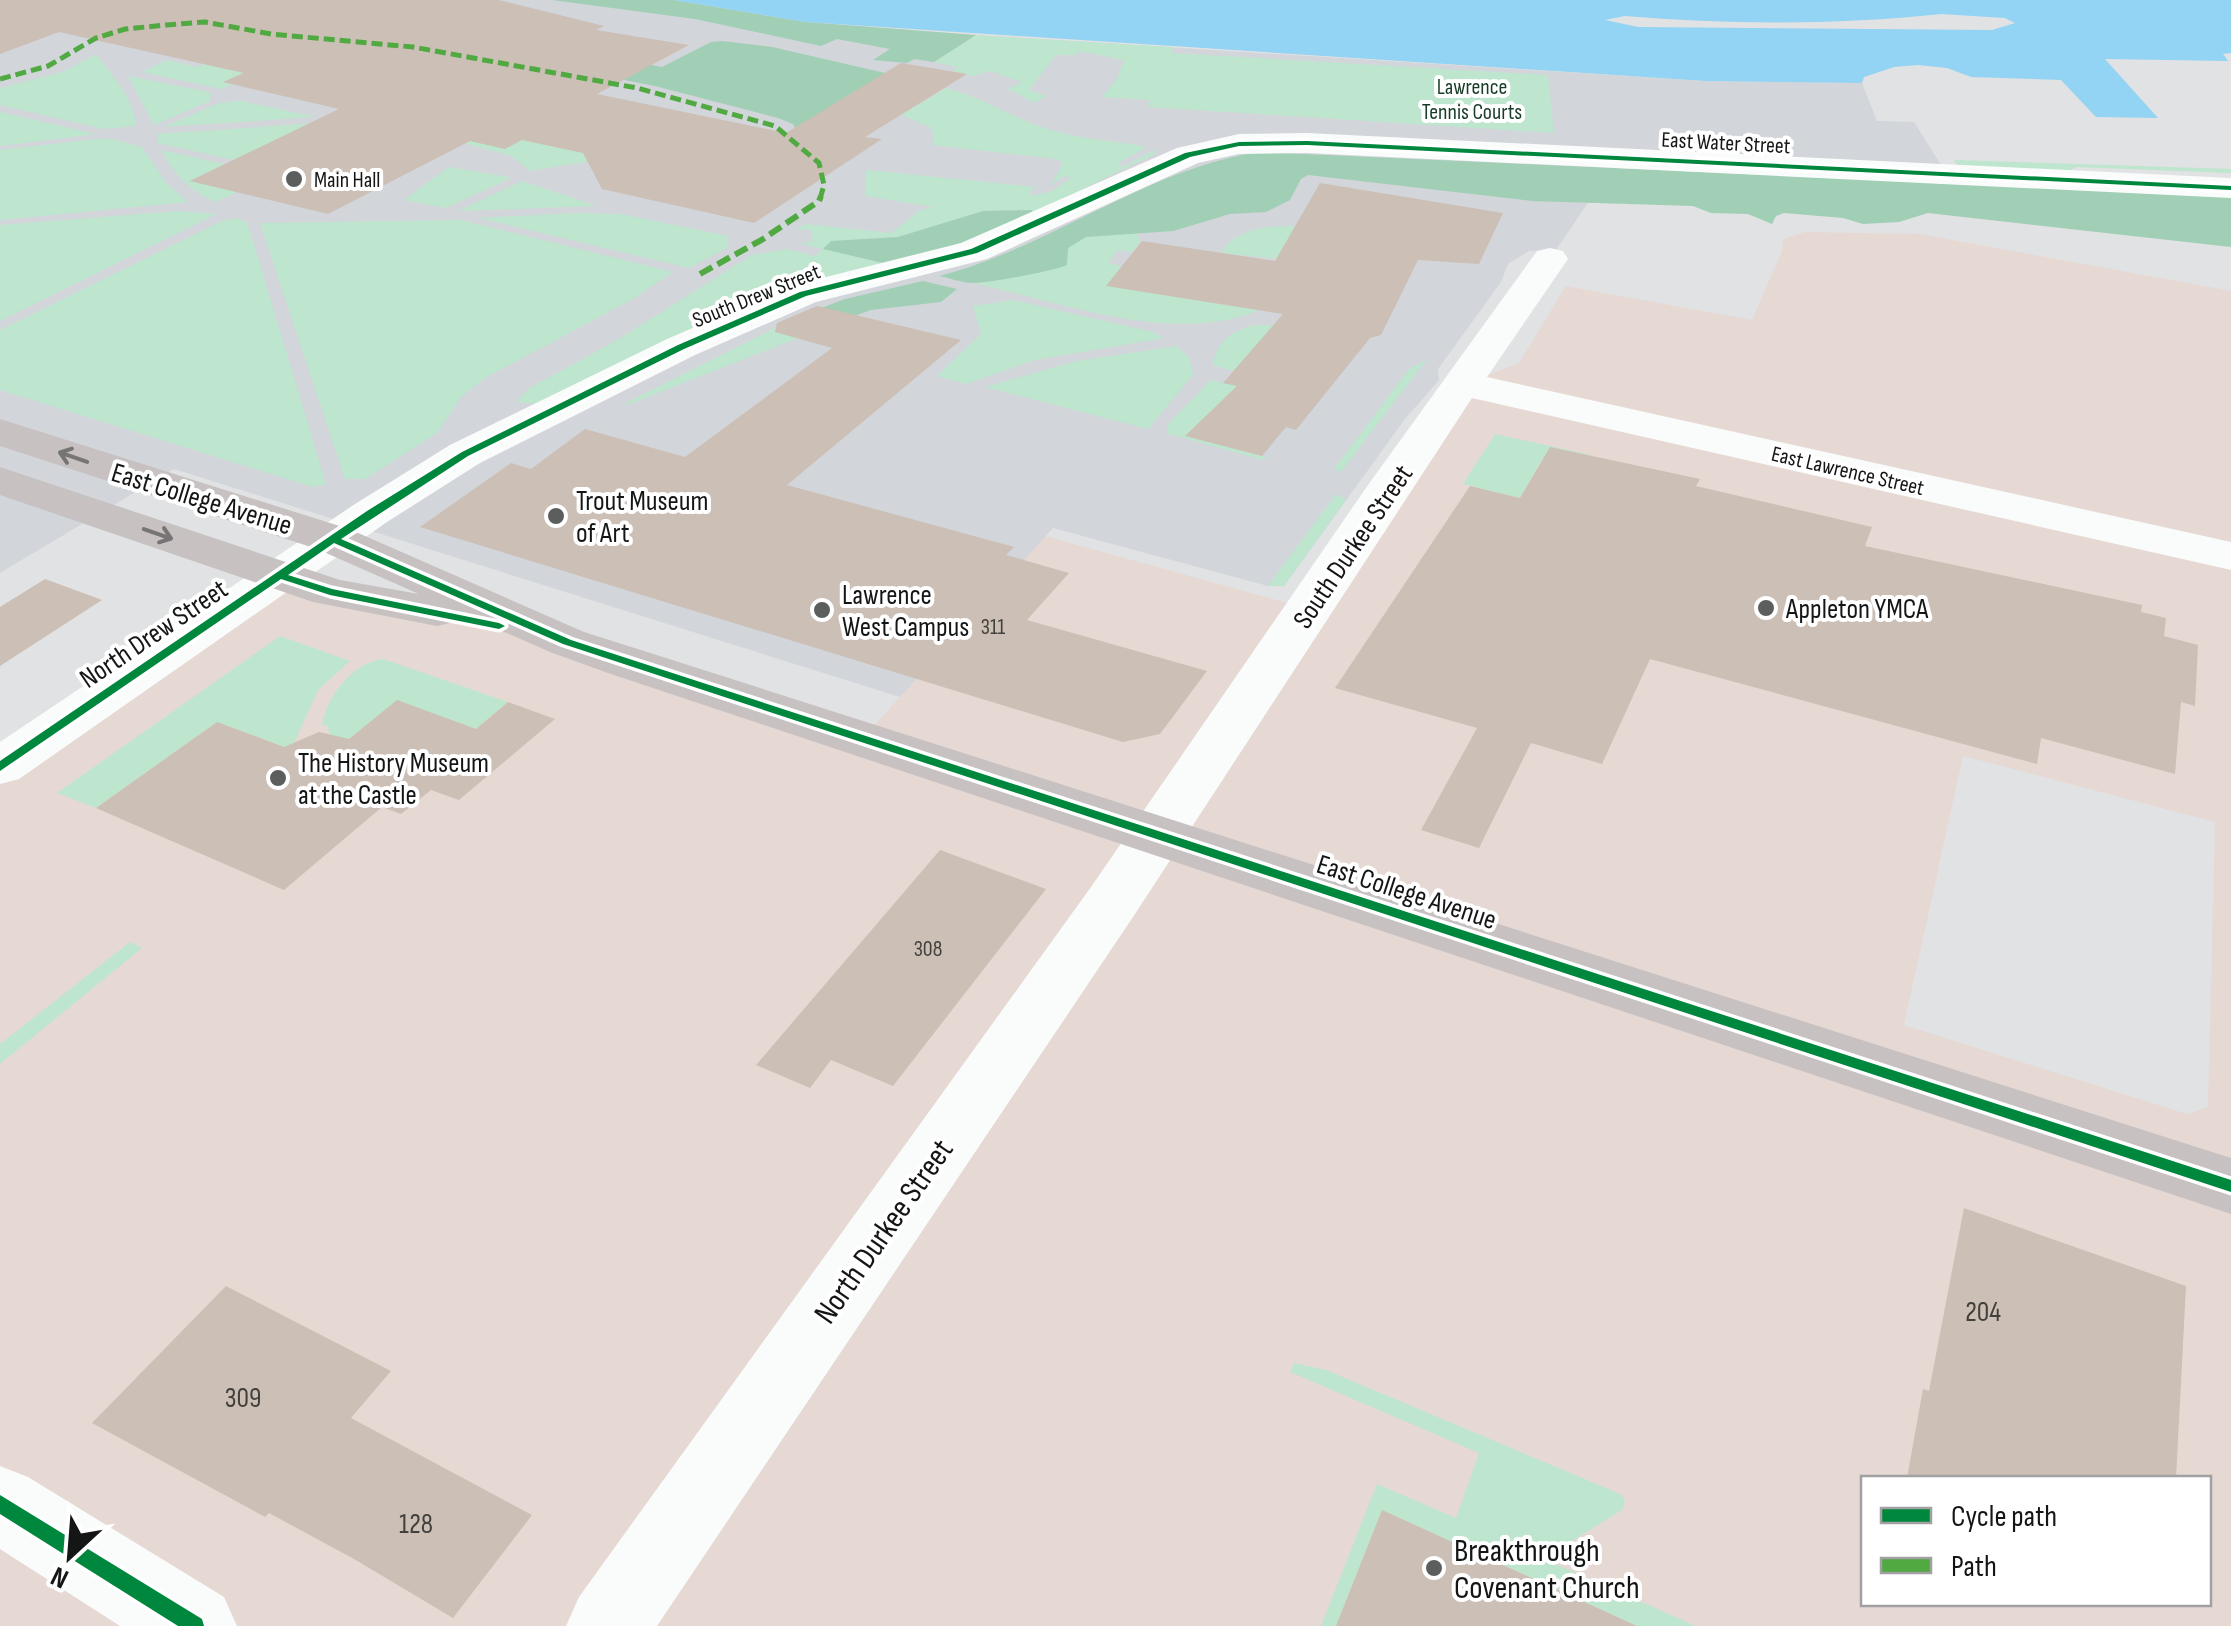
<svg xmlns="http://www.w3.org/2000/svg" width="2231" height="1626" font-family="'Sofia Sans Condensed',sans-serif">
<rect width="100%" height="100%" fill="#e1e2e3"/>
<path fill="#e6d9d4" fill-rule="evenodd" d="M1805,232L1920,234L2231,291V1626H0V767L281,576L330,592L567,642L862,739L1045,536L1309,609L1465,384L1519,363L1566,286L1752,320L1782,251L1783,239ZM1963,756L2215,822L2208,1107L2187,1114L1904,1025ZM1864,1478H2208V1604H1864Z"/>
<path fill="#d2d5da" d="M0,0H674L806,22L976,35L1706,81L1862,83L1877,121L1914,122L1943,168L1623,151L1556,250L1529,251L1508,264L1501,282L1438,369L1439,380L1405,419L1284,586H1268L1053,528L900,697L174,469L0,573Z"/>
<path fill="#bee5ce" d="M976,35L1173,47L1172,53L1548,75L1554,133L1148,107L1150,100L1102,97L1117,79L1124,60L1078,51L1076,55H1056L1029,90L1046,96L1035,103L1008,89L1022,82L989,71L973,76L952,72L957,67L934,62Z
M96,54C112,75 134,99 136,126L104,129L0,105V88L63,72Z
M167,60L198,67L204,64L244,73L225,81L234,84L221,89L142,72Z
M128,76L204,91L211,93L210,101L154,125Z
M946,88C982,97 1012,118 1048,129C1082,140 1113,140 1147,147L1118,163L1122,167L1154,150L1155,154L1033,213L1032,210L983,211L899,237L858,239L887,264L795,285L538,404L517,402L528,389L617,340L752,255L787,249L815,256L822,249L799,243L813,241L810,229L796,230L805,224L891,233L920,210L933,207L866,196V170L1036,187L1029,192L1032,196L1052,191L1071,178L1064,176L1051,185L1063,163L1057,159L932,145L934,136L930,127L901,115Z
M241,101L315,117L163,127L219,103Z
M0,112L96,134L0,146Z
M331,122L233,160L158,143L157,134Z
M95,139H113L142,147L166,183L188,202L0,220V150Z
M522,140L600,156L591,161L530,171L511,156L456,141Z
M161,150L224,164L190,181L237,192L217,202C191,193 174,174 161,150Z
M1954,160L2231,169V173L2076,167L2069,171L1957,165Z
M449,167L508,177L511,178L446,208L404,200Z
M522,181L597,206L458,211Z
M178,211L216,214L0,321V225Z
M574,213L621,214L728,236L727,248L689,268L478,218Z
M236,218L246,222L249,228L326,484L313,487L0,390V330L222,221Z
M461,220L673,272L633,299L485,378L461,397L437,433L365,479H345L260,223Z
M1294,226L1327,264L1221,253C1236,228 1267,226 1294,226Z
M1136,233L1141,241L1132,252L1118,250L1108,263L1121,266L1107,286L1257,307L1255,312C1168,344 1064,303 976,284C1007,269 1043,282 1068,256L1067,248L1086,237Z
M1013,300L1153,332L1164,338L1035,360L966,384L937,376L981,334L973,306Z
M854,316L630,404H624L790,320Z
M1255,325H1277L1233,371L1213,365C1216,341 1233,330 1255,325Z
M1177,346L1189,358L1193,375L1148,429L985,387L1076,361Z
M1427,359L1341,472L1334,469L1409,369Z
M1211,380L1237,386L1186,436L1266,457L1263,460L1166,433L1169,423Z
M1495,434L1587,454L1580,466L1543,458L1520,498L1463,484Z
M1336,494L1346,500L1284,586H1268Z
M280,636L350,661L318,690L295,741L287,748L217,722L96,808L57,793Z
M383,659L508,702L476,729L397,701L346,741L329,734L328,726L322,725C327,696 352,663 383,659Z
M130,942L142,948L0,1064V1044Z
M1294,1363L1326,1370L1620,1494L1625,1500L1623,1509L1544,1559L1696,1626H1637L1382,1510L1336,1626H1321L1377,1484L1456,1518L1479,1453L1290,1372Z"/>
<path fill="#a0cfb5" d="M552,0H674L806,22L976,35L934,62L914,59L907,63L873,60L890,49L837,39L821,46L695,19Z
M722,41L772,47L885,73L796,130L793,124L778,118L655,86L563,68L610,57L662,67L711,42Z
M1259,152L2231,196V247L1928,213L1899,222L1863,224L1843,218L1784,213L1776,216L1772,224L1748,214L1711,213L1693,206L1532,201L1308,175L1301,179L1290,200L1266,212L1230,214L1173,231L1086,237L1068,248L1067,265C1054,271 984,284 971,283C960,282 949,278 939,276C1050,248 1145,169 1259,152Z
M1032,210L1033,213L972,240L887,264L823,249L831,241L898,237L983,211Z
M923,281L957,289L941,302L871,310L854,316L790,320L845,299Z"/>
<path fill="#93d3f4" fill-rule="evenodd" d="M674,0H2231V53L2223,54L2228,61L2105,59L2158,118L2096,117L2061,80L1971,77L1947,68L1918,65L1894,67L1864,77L1862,83L1706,81L806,22ZM1941,14L2005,18L2015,23L1992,30L1638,27L1605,20L1625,16C1729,25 1837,25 1941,14Z"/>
<path fill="#ccbfb5" d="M0,0H499L604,26L596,30L689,45L597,94L786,133L901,63L967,74L865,137L882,139L754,223L602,189L583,153L522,140L505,149L470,141L328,214L190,181L339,109L223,82L244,73L59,32L0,54Z
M1320,183L1503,213L1479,264L1418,260L1381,335L1370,338L1296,430L1286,427L1262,456L1185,436L1237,386L1223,383L1283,314L1106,286L1142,241L1275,261Z
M817,306L961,340L787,485L1014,547L1006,555L1069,573L1027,620L1207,671L1160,734L1123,742L420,527L511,463L531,469L585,429L685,457L832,348L775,332L777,323Z
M1550,447L1700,479L1696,486L1872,527L1865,546L2142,605L2141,612L2166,618L2164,636L2198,645L2195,706L2181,702L2175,774L2041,738L2037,764L1650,659L1602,764L1531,743L1479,848L1421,830L1477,728L1335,688L1470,486L1520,498Z
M45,579L102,600L0,666V607Z
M397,700L476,729L508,702L555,719L459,800L431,790L401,814L382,807L284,890L96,808L217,722L284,747L319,732L349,739Z
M940,850L1046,889L893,1086L831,1060L810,1088L756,1065Z
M1964,1208L2186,1286L2176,1478H1907L1923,1389L1929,1391Z
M226,1286L391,1371L351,1418L532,1515L453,1618L354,1559L269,1513L265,1517L92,1423Z
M1382,1510L1637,1626H1336Z"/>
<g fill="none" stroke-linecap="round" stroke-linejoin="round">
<path fill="#fafbfb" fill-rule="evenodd" d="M1307,133L2231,178V198L1307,153L1239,154L1198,163L987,259L816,302L695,355L480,463L387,522L19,779L0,784V742L355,504L450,445L667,339L790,286L961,243L1177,148L1239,134Z
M1550,248L1563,251L1568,259L1487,377L2231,542V570L1472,398L1133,917L657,1626H566L579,1597L1091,887L1368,485L1537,251Z
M0,1466L28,1477L224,1597L237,1626H120L0,1549Z"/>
<path fill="#c7c1c1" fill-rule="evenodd" d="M0,419L349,529L584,632L644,651L2231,1158V1214L608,673L550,652L461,613L454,622L437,626L313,602L0,495V467L340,580L419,594L317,549L0,446Z"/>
<path stroke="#51a942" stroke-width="5" stroke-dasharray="11 5" stroke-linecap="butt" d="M0,79L48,66L96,38L125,29L166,25L205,22L271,34L413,47L637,88L775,126L819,163L824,185L820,199"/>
<path stroke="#51a942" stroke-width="6" stroke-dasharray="14 6" stroke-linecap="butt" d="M700,274L763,239L819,201L821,196"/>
<g stroke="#fff" stroke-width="7">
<path id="cycleway" d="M1307,141L2231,186V190L1307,145L1239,146L1190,157L977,253L806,296L684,349L468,456L341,539L571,640L2231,1180V1192L563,644L334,543L288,575L332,589L499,623L505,626L499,629L330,595L281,579L0,771V761L367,511L462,452L678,345L800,292L971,249L1185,153L1239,142Z
M0,1495L202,1619L204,1626H178L0,1514Z"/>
</g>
<use href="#cycleway" fill="#00873e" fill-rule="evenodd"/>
</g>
<defs><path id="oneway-shaft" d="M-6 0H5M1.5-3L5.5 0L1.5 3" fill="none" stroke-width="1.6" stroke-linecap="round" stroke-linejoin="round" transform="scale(2.5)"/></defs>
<g stroke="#767474">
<use href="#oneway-shaft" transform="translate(73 457) rotate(-161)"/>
<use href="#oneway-shaft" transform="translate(158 534) rotate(19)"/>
</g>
<g fill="#5c5d5d" stroke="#fff" stroke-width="4">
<circle cx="294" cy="179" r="10"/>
<circle cx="556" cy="516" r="10"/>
<circle cx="1766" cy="608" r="10"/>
<circle cx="822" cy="610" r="10"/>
<circle cx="278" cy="778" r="10"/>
<circle cx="1434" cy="1568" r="10"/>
</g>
<g text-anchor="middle" stroke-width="8" stroke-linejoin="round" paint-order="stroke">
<g font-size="22" fill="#173c28" stroke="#fff">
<text x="1472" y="94">Lawrence<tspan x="1472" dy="25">Tennis Courts</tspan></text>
</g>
<g font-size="22" fill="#141515" stroke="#fff">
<text transform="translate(1726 142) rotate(3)" y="8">East Water Street</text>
<text transform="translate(756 295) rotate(-22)" y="8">South Drew Street</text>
<text transform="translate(1848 470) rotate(13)" y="8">East Lawrence Street</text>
</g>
<g font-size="22" fill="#141515" stroke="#fff" text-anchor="start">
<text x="314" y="187">Main Hall</text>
</g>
<g font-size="22" fill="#42403d">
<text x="993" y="634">311</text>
<text x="928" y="956">308</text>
</g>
<g font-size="28" fill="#141515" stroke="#fff">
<text transform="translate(202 498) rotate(17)" y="10">East College Avenue</text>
<text transform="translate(1352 546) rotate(-56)" y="10">South Durkee Street</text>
<text transform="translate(153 633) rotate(-34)" y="10">North Drew Street</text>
<text transform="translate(1407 891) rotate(18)" y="10">East College Avenue</text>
</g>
<g font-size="28" fill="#141515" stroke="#fff" text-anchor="start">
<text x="576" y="510">Trout Museum<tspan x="576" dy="32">of Art</tspan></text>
<text x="842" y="604">Lawrence<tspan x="842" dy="32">West Campus</tspan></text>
<text x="1786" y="618">Appleton YMCA</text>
<text x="298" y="772">The History Museum<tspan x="298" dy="32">at the Castle</tspan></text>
</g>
<g font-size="28" fill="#42403d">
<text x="1983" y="1321">204</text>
<text x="243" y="1407">309</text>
<text x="416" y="1533">128</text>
</g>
<g font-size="32" fill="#141515" stroke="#fff">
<text transform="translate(883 1231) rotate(-55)" y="11">North Durkee Street</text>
</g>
<g font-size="32" fill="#141515" stroke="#fff" text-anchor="start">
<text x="1454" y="1561">Breakthrough<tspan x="1454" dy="37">Covenant Church</tspan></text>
</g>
</g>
<rect x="1861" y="1476" width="350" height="130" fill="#ffffff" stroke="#a1a1a1" stroke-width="2.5"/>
<rect x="1881" y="1508" width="50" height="15" fill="#00873e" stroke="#a1a1a1" stroke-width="2.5"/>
<text x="1951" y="1526" font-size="30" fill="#141515">Cycle path</text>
<rect x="1881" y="1558" width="50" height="15" fill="#51a942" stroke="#a1a1a1" stroke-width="2.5"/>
<text x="1951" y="1576" font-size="30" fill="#141515">Path</text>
<g transform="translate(70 1556) rotate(206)" stroke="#ffffff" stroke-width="8" paint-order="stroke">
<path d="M0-8L18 38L0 25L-18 38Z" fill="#141515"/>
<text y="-15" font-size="28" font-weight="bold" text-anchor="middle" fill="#141515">N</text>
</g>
</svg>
